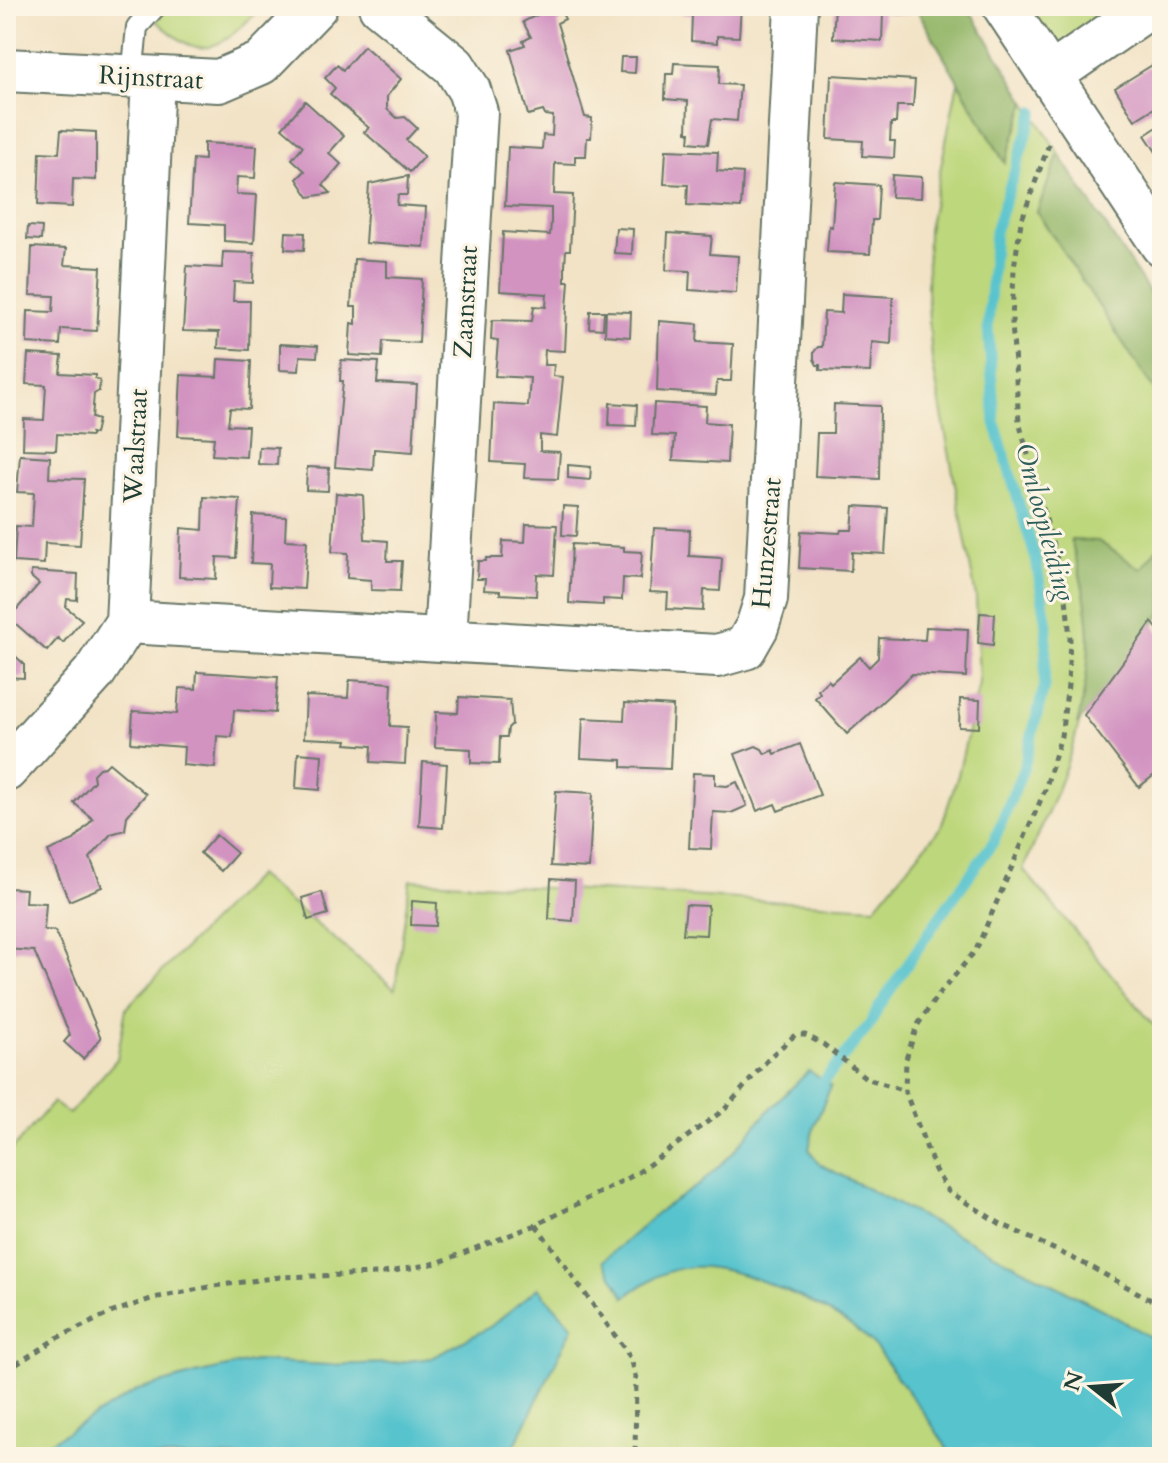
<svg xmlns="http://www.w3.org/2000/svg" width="1168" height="1463" font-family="Cardo,serif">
<rect width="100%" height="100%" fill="#fcf5e5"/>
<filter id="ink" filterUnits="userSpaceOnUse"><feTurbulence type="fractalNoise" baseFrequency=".0125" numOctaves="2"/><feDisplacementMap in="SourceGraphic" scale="16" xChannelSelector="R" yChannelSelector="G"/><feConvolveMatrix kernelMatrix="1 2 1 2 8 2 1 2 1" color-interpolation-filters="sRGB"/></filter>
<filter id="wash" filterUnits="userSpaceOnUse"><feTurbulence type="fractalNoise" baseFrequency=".006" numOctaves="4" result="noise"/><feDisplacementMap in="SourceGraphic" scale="32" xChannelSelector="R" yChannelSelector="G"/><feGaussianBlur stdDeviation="1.8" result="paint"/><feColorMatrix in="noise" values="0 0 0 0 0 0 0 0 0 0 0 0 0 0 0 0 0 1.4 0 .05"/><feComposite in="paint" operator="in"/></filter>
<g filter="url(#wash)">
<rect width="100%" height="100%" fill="#f2e3c6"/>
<path fill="#bdd77c" stroke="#6e8a58" stroke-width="2" d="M170,6H261L262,7C245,22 219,55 193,46C181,43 167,29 156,21Z
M1017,6H1132L1054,50Z
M958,82L1004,162L1026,102L1059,154L1037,212L1162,402V542L1141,569L1098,541H1071C1080,573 1088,604 1090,638C1094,710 1053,804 1023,869L1162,1035V1344L1103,1310L819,1164L809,1149L814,1126L831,1086L809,1071L768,1111L732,1154L700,1185L662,1209L625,1297C646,1282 664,1268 691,1267C740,1264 835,1308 870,1341C880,1351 888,1365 896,1376C916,1402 936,1428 952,1457H509L551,1372L538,1288L490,1327L432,1358L391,1363L328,1365L255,1361L196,1374L138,1390L25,1457H6V1157L53,1102L69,1114L117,1059L126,1008L257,875L395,989L410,880L875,907L941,827L958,775L979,684L976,597L932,360L927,291L928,230Z"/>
<path fill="#96b86c" stroke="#5a7a50" stroke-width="2" d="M915,6H967L1026,102L1005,163Z
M1059,154L1162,312V402L1037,212Z
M1071,540L1098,541L1141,569L1162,542V613L1077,725C1095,651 1092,613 1071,540Z"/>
<path fill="#56c3cd" stroke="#3a8080" stroke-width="2" d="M809,1071L831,1086L814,1126L809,1149L819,1164L1103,1310L1162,1344V1457H952C936,1428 916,1402 896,1376C888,1365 880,1351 870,1341C835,1308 740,1264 691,1267C664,1269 646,1282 625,1297L603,1261L662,1209L700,1184L732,1154L768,1111Z
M538,1288L573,1327L509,1457H25L138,1390L196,1374L255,1361L329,1365L391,1363L432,1358L490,1327Z"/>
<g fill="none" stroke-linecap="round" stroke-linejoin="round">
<path stroke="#56c3cd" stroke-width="11" d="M824,1081L870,1024L879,1007L931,929L994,841L1024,767L1044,687L1047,625L1036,560L995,423L988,327L995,231L1034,112"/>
</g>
<g id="blocks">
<path fill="#d293c1" d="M554,6H558L565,19L557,23L585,117L592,118L591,138H587L586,156H575V164L555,163L554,194L573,195L570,250H566L565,265V281H569L567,308L565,351L545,350L544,365H554L553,376L563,377L557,437L540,435V451L560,452L558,479L524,478L525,464L491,462L494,404L528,406L530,378L495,376L498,341L491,340L492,320L532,321L534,306L546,307L547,294L500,291L503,232L550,235L551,222V208L505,206L508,147L542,149L543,135L552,136L553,116L545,115L543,111L528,115L510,50L525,45L523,41L531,37L523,22Z
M681,6H741L739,37L717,36V43L691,41L692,15L681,14Z
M835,6H909V15L883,13L882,41L833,38Z
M364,46L401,79L387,96V109L397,118L405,117L417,128L406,140L424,156L410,172L364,132L369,128L330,94L335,88L325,78L337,65L343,70Z
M621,57H636L635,73L620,72Z
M1162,59V103L1135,120L1115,88Z
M674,63L720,65L719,84L740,85L737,121L712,119L708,144L689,142L690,132H687L688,101L665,99L666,74H673Z
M831,75L915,80L913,106H897L896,123H891L890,141H895L894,158L862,156L863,141L828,139Z
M305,101L344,136L329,153L341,164L323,185L331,193L309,197L297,179L305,171L292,159L303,146L282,128Z
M1162,124V161L1145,135Z
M61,130L96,132V180L73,179L72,207L38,205L40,152L59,153Z
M204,143L257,146L255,178L237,177L236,194L257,195L254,243L224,241V225L189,223L193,159L204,160Z
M666,150L718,152L717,171L743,173L741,208L687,205L688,185L664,184Z
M892,175L922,177L921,198L891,197Z
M408,176L407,195H398L397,205L426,207L424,247L365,243L369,184Z
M835,182L879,185L877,220H872L870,254L827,252L829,226L832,227Z
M28,226L42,227L41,240L27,239Z
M616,228L633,229L632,254L614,253Z
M286,232L305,233L304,250L285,249Z
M668,233L712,236L710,254L738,256L736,293L689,290L690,271L666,270Z
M32,247L66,249L64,265L101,267L97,331L61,329L60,345L27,343L28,311L53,312L54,296L30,295Z
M223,252L254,253L253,283L234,282L233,301H250L249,350L218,348L219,332L183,331L187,266L222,268Z
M354,259L387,261V277L422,279L419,343L383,341L382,357L349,355L351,323L356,324V307H351Z
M842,294L893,297L891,344L872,342L870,372L820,370V365H817L814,359V352L818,347H822L824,312L841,313Z
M590,311H604L603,329L589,328Z
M606,311L631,312L630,337L605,335Z
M659,321L698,324L697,342L733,344L731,381H717L716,395L657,391Z
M280,344L318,346L317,357L300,356L299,371L280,370Z
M28,354L62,356L60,373L95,375V378L100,381L99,391L94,394L92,418L98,420L95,434L91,433V436L57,434L56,450L23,449L24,419L44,420L46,385L26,384Z
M218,359L251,361L249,409L230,408L228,425L248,426L246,457L212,455L214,438L178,436L181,375L217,377Z
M341,360L379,362L377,383L417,385L413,452L374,449L373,470L335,467L343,381H340Z
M610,403L637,405L636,426L609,425Z
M654,403L706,406L705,422L729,424L727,463L673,460L675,436L652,435Z
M834,404L880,406L879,479L815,476L817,433H833Z
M259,447L278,448L277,465L258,464Z
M20,455L50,457L49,478L84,479L80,545L45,543L44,564L14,562L16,526L32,527L34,493L17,492Z
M568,465L591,467L590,480L568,478Z
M307,467L329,468L328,491L306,490Z
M336,493L363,495L365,539L388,541L387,561H402L400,591L371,590V580L347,578L348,553L332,552Z
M204,497L240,499L236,558L217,557L216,579L179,577L181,528L203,530Z
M563,506L578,507L576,536L562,535Z
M854,506L888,508L885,554L852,552L851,571L799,568L801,531L840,533L841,530H852Z
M253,515L286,517L285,540L307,541L304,589L269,587L270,564L251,563Z
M526,524L557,525L554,575L537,574L536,596L500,594V591L484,590L485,579H477L478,561H486V558H502L503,541L525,542Z
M654,528L690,530L689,556L722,558L720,591L704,590L703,611L667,609L668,593L650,592Z
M572,544L624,547V551L642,552L640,579L623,578L622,600L603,599V605L569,603Z
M31,571L78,574L77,600L67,599L66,607L82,620L63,643L58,638L47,651L9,618L39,584L31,577Z
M980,613L995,614L993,645L978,643Z
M1152,622L1162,635V779L1157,773L1139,787L1084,715Z
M926,627L968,629L966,677L912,674L847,734L815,698L820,693L818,690L828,680L831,683L860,657L869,667L878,658L879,638L925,640Z
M6,653L13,654L24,664V678L6,677Z
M197,672L278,677L275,713L234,710L232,737L217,736L215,768L183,765L184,747L131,743L133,711L177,714L179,688L196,689Z
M349,680L392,683L390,726L407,727L405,764L371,762L372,746L346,744L347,740L304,738L306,696L348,698Z
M459,697L510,700L512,724L508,728L507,737H500L499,764L471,763V749L435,747L436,712L458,713Z
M960,699L980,700L979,728L959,727Z
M625,703L673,706L670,769L622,767V760L581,758L583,718L624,720Z
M800,744L820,795L778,811L775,804L757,811L735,754L756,746L762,749L765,754L773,750L775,754Z
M298,753L322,755L320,790L296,788Z
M423,762L447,764L443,828L419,826Z
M109,763L146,794L127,816L125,830L111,834L90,858L102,887L69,901L48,851L74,840L93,819L74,803L94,781L93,774L99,768L105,767Z
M693,773L715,774V785L727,786L737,782L747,806L731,813L713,812L711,849L689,848Z
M556,791L593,793L589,868L551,866Z
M216,835L237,853L221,871L200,853Z
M551,879L575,881L573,921L549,919Z
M6,888L26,889L25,902L46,903L44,930L55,931L101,1038L83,1059L64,1042L70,1035L34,951L6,949Z
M322,892L328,914L308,920L302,898Z
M412,901L437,903L436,926L411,925Z
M686,905L708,906L706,935L683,934Z"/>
</g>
</g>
<g filter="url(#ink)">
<use href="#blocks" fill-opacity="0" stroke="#697767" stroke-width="2"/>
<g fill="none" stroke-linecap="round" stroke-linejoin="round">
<g stroke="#697767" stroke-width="24">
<path id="service" d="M132,77L137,27L156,6"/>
</g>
<g stroke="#697767" stroke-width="46">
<path id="minor" d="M380,6L454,66L469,90L476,112L445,639
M1004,6L1162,245
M6,70L219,81L261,63L316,6
M1051,75L1151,6
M127,622L717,656L745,648L757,627L766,599L796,6
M6,770L94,673L127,622L153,78"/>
</g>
<path stroke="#697767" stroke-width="5" stroke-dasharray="6 6" stroke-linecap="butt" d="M1049,144L1021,222L1014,268L1012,323L1019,422L1065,588L1070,638L1068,685L1061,736L1045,790L976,950L935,999L917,1026L906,1059L905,1091L935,1170L948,1191L999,1223L1091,1267L1162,1306
M536,1225L631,1358L636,1377L635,1457
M6,1371L57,1338L113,1312L154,1298L214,1286L280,1277L378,1274L437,1263L536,1225L636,1174L725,1109L771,1056L795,1035H805L823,1044L866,1078L905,1091"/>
<use href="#service" stroke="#fff" stroke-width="20"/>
<use href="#minor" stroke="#fff" stroke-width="42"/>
</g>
</g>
<g text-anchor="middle" stroke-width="6" stroke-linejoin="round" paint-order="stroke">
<g font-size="26" fill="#1f3d34" stroke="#fcf5e5">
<text transform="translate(151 77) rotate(3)" y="9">Rijnstraat</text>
<text transform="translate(465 302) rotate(-87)" y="9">Zaanstraat</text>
<text transform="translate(135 446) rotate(-87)" y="9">Waalstraat</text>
<text transform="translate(766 543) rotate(-85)" y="9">Hunzestraat</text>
</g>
<g font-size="28" font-style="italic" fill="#2d5e5a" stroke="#fcf5e5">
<text transform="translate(1046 522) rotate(75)" y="10">Omloopleiding</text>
</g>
</g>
<rect width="1168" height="1463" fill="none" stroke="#fcf5e5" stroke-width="32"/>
<g transform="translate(1092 1387) rotate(287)" stroke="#fcf5e5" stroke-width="6" paint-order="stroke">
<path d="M0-6L14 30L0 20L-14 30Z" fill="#1f3d34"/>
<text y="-12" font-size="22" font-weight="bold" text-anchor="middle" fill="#1f3d34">N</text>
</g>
</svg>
